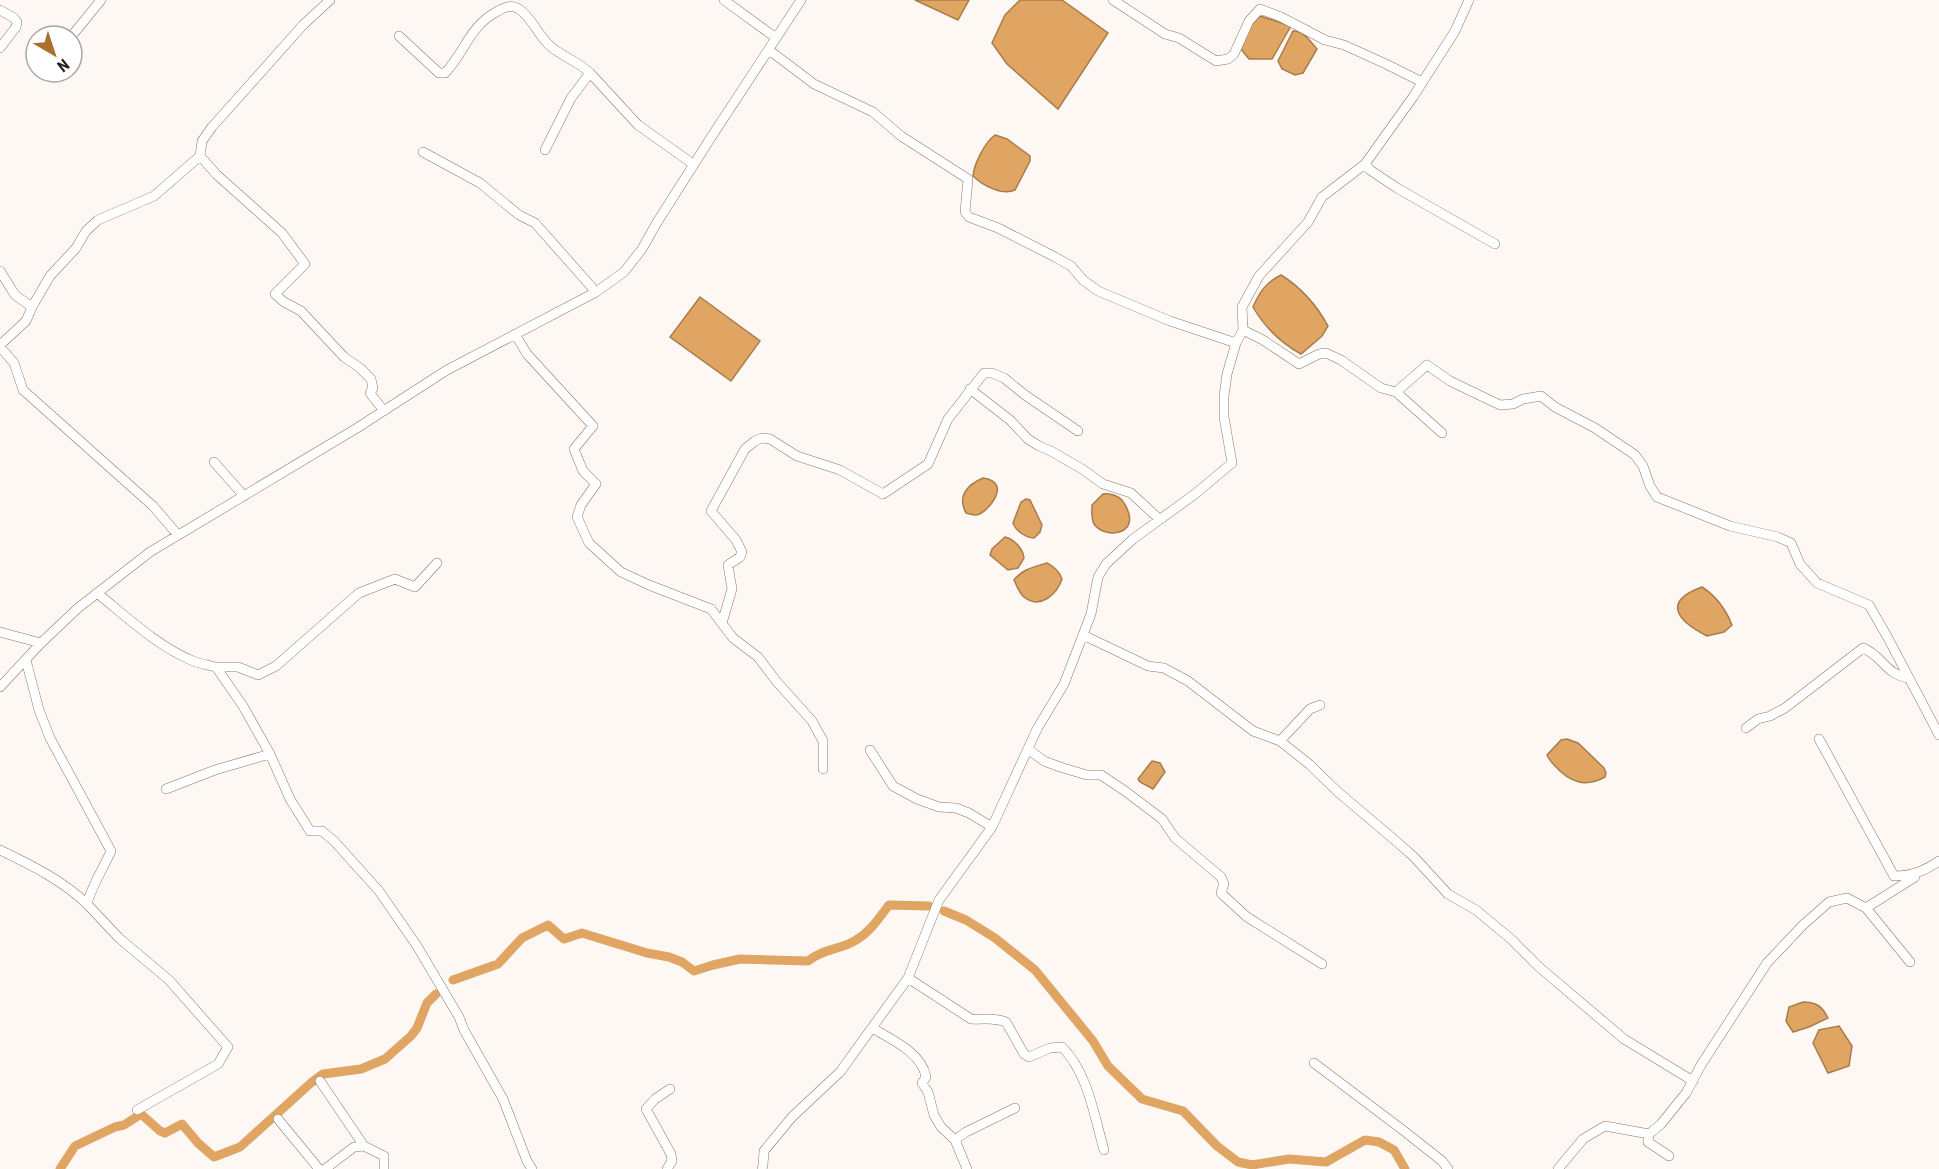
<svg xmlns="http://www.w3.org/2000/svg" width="1939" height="1169" font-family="'Roboto Condensed',sans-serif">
<rect width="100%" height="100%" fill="#fdf8f3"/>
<path fill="#e0a463" stroke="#a97c4c" stroke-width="1.5" d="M915,0H969L958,20Z
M1020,0H1062L1108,33L1058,109L1007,64L992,43L1005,15Z
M1260,16L1291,26L1272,59H1249L1241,49L1247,29Z
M1293,31C1304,31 1310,41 1317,49L1303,73L1295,75L1282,69L1278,61Z
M995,135L1007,139L1030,156V161L1015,190C1002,196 982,185 973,176C974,164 985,142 995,135Z
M1281,275C1302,288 1316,304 1328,326L1322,336L1301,354C1281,343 1265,328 1253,307C1259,293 1266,282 1281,275Z
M700,297L760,341L731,381L670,337Z
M983,478C1014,482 987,514 976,515C973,515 969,514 966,513C957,496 967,485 983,478Z
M1103,494C1111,493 1120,496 1124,503C1144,535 1105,540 1094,524C1091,519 1092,510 1092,505Z
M1026,499L1030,500L1042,525L1040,532L1034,538C1026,538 1016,531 1013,523L1021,502Z
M1005,537C1014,539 1023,549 1024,558L1018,568L1008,570L990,555L992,549Z
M1047,563C1055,567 1059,571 1062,579C1057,594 1040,610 1024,597C1019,593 1017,586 1014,580C1022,569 1034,567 1047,563Z
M1702,587C1716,596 1726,610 1732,625L1724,632L1707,636C1678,621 1661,602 1702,587Z
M1567,739L1578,743L1604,768L1606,773L1605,777C1585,788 1570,782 1556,767C1552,763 1549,760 1547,755L1561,740Z
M1152,761L1160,763L1165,772L1153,789L1140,782L1138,779Z
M1803,1002C1816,1002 1822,1006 1828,1018L1809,1027L1793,1032L1786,1021L1789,1007Z
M1839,1026L1852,1046L1849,1066L1828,1073L1813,1043L1819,1030Z"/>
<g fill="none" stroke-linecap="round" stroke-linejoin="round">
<path stroke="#e0a463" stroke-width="9" d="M944,911L966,920L995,938L1035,970L1093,1041L1108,1066L1142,1099L1183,1111L1217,1146L1238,1162L1252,1165L1289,1159L1326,1162L1365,1140L1379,1142L1394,1150L1405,1169
M453,980L498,964L522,938L548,925L564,939L582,933L647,953L669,957L682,962L694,971L713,965L740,959L808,961C824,948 841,950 856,940C870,932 879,918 889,905L929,906
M60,1169L75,1146L115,1127L124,1125L141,1114L160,1131L165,1133L182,1124L198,1143L214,1157L240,1147L312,1082L323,1074L361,1069L385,1059L411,1036L417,1028L427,1003L436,994"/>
<g stroke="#8e7761" stroke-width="10">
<path id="minor" d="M724,0L776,38
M1113,0L1165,34L1179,38L1216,61L1228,59L1234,54L1249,21L1260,9L1281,17L1325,40L1344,45L1386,64L1422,82
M1469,0L1455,31L1413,97L1365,164L1370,170L1397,188L1495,244
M0,10L14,18L17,22L16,27L0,48
M75,32L101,0
M399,36L439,73H445C465,52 470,25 498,11C505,7 512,4 519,9C532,18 537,33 548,44C560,56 578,61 590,73L571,98L545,150
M769,50L814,84L873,112L901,136L968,179L965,212L969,217L998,228L1055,257L1071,266L1083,280L1098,291L1170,321L1236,343
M590,73L638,125L693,164
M423,152L480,183L519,215L535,223L596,292
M200,156L202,141L212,127L303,25L330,0
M0,271L15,295L32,307L50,276L76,248L86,231L98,220L154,196L200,156L217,175L282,233L305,264L275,294L284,302L301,311L344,357L360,368L371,379L373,388L370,393L384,411
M1243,330L1263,340L1299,364L1319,354L1326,353L1341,360L1381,388L1396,392L1442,433
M515,334L527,354L593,426L574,449L583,471L596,484L581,505L577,517L589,543L621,572L649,585L711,609L733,638L758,657L777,682L812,721L823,741V769
M0,345L26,321L32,307
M0,347L14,363L23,390L153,506L178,535
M970,389L1010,420L1028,439L1039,446L1051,451L1082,469L1103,484L1131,493L1159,519
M1396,392L1427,365L1450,381L1500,405L1513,404L1523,399L1541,396L1555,407L1595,428L1635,455L1643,466L1650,486L1657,497L1730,526L1778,537L1791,543L1800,564L1817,583L1869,605L1888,638L1939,735
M214,462L244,496
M97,593C127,617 157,646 193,661C200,664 209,665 216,667L243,706L270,754L290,799L310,831H322L334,841L379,891L417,946L459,1017L464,1030L503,1099L527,1161L532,1169
M722,623L732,589L728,565L740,557L742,552L736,540L711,511L745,449L755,441L762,438L770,439L797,456L840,470L883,494L928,464L948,419L984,373H992L1004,378L1025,395L1078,431
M0,632L41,643
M1083,635L1148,666L1164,668L1188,681L1253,731L1280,741L1310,709L1320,705
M26,660L39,710L50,738L111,851C103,869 92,885 87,904L119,938L169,980L228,1047L218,1064L137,1110
M216,667H238L258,675L276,666L359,593L395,579L415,587L437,563
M0,687L41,643L78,608L150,552L357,428L447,370L596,292L624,272L642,249L656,224L710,139L801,0
M1746,728L1758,719L1770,716L1785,708L1863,648C1883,656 1885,674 1908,678
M1819,739L1894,876C1912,876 1924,871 1939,861
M1280,741L1309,764L1338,792L1397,842L1414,857L1448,894L1476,910L1511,939L1539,967L1624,1039L1693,1081
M870,750L893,786L917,799L939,807L956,808L969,813L992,827
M1029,750L1044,761L1060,767L1087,775H1101L1125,791L1162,819L1175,838L1221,877L1224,884L1221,893L1223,895L1247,917L1322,964
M166,789L215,770L270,754
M0,850C31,865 62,880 87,904
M1866,908L1915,877
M908,978L971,1019C985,1020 992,1017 1006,1022L1024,1054L1029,1057L1050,1048L1062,1047C1088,1073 1094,1115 1104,1150
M872,1028C891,1039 922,1053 926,1077L922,1083L928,1092L934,1115L941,1127L955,1140
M1314,1063L1404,1131L1442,1161L1448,1169
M320,1081L364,1146
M278,1119L319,1169
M1649,1134L1648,1142L1669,1156
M325,1169L354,1147L364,1146L384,1156V1169
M667,1169L672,1161L671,1154L646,1109L655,1099L670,1089
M762,1169L763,1165L764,1151L792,1117L840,1072L908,978L939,900L992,827L1037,729L1064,684L1091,614L1098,577L1106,564L1133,539L1195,494L1232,463L1224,417V396L1227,374L1236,343L1243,330L1242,307L1259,276L1308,222L1322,197L1365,164
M967,1169L955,1140L966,1132L1015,1108
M1558,1169L1583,1139L1605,1126L1649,1134L1661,1124L1686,1093L1701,1065L1767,963L1803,925L1829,902L1847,898L1866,908L1910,962"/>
</g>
<use href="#minor" stroke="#fff" stroke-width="9"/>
</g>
<g transform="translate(54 54) rotate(141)"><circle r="28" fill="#ffffff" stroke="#a9a6a2" stroke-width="1.5"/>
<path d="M0-4.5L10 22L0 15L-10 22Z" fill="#a9702e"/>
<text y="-9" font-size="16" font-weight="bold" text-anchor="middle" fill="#292017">N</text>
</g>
</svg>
